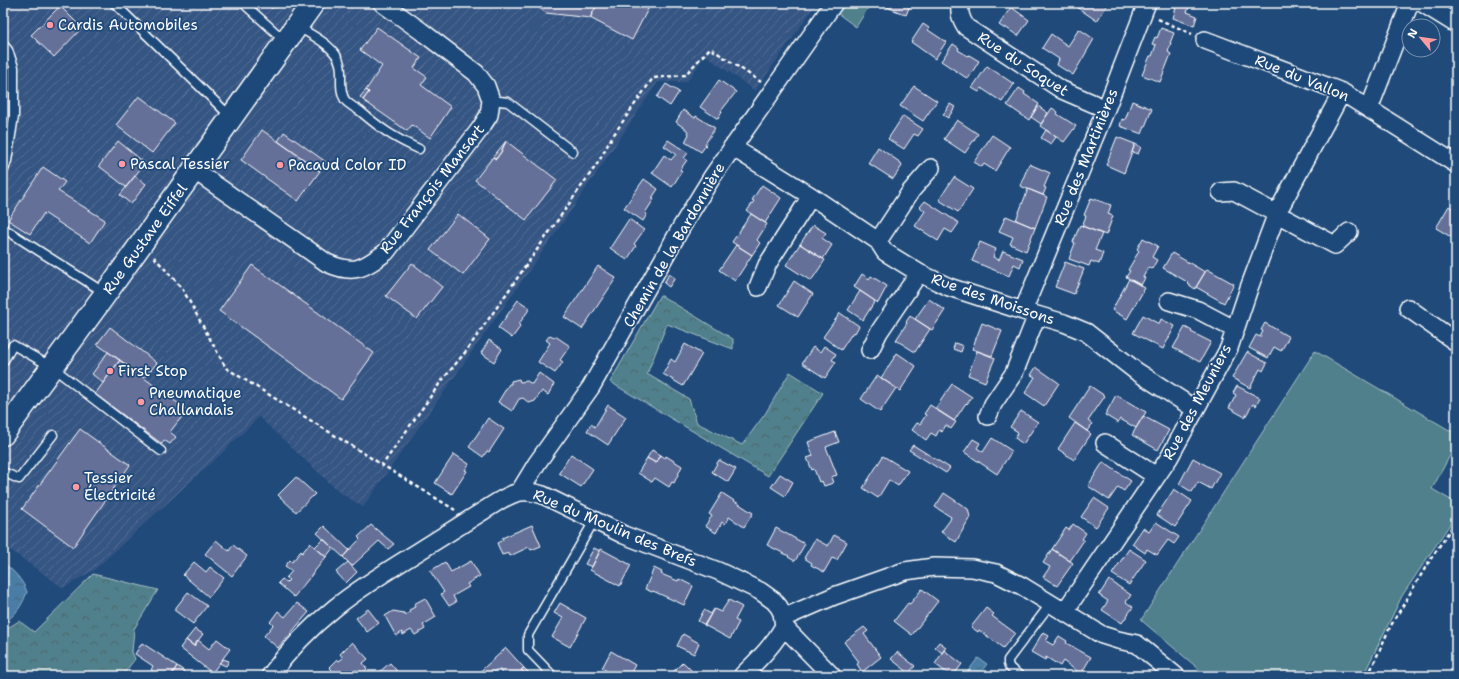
<svg xmlns="http://www.w3.org/2000/svg" width="1459" height="679" font-family="'Shantell Sans',sans-serif">
<defs>
<pattern id="industrial-furrows" width="10" height="10" patternUnits="userSpaceOnUse"><rect width="10" height="10" fill="#345583"/><path d="M-1 1l2-2M0 10L10 0M9 11l2-2" fill="none" stroke="#526e96"/></pattern>
<pattern id="forest-crowns" width="20" height="18" patternUnits="userSpaceOnUse"><rect width="20" height="18" fill="#50808b"/><path d="M2 6a3 3 0 1 1 6 0M12 15a3 3 0 1 1 6 0" fill="none" stroke="#4e666c"/></pattern>
<pattern id="water-ripples" width="26" height="14" patternUnits="userSpaceOnUse"><rect width="26" height="14" fill="#487da5"/><path d="M2 4q2-2 4 0t4 0M15 11q2-2 4 0t4 0" fill="none" stroke="#4a6478"/></pattern>
</defs>
<rect width="100%" height="100%" fill="#1f4a7a"/>
<filter id="ink" filterUnits="userSpaceOnUse"><feTurbulence type="fractalNoise" baseFrequency=".025" numOctaves="2"/><feDisplacementMap in="SourceGraphic" scale="8" xChannelSelector="R" yChannelSelector="G"/><feConvolveMatrix kernelMatrix="1 2 1 2 8 2 1 2 1" color-interpolation-filters="sRGB"/></filter>
<g filter="url(#ink)">
<path fill="url(#industrial-furrows)" d="M3,3H817L755,91L705,55L687,82H658L562,224L363,507L339,492L259,417L221,454L94,570L63,588L3,545Z"/>
<path fill="#50808b" stroke="#a8c0c5" d="M844,3H871L856,27L837,13Z
M1315,351L1456,434V444L1432,489L1456,503V515L1402,596L1363,676H1207L1141,620Z"/>
<path fill="url(#forest-crowns)" stroke="#a8c0c5" d="M660,295L733,339V349L667,324L647,374L689,399L697,423L742,445L765,414L790,372L823,393L768,476L610,382Z
M93,574L158,590L134,629L132,652L135,659L122,676H3V631L19,621L34,632Z"/>
<path fill="url(#water-ripples)" stroke="#91b1c9" d="M3,563C14,571 22,579 27,592C21,608 16,614 3,624Z
M978,658L987,664L978,676H966L965,675Z"/>
<path fill="#656f99" stroke="#fff" d="M266,3H278V7L271,8Z
M533,3H598L590,18L546,13Z
M598,3H651L632,40L590,18Z
M889,3H911L906,15L887,7Z
M1081,3H1111L1110,5L1108,4L1097,21L1078,8Z
M1169,3H1191L1187,12L1197,16L1194,26L1173,18L1176,8L1168,5Z
M60,6L82,28L54,57L31,35Z
M1011,7L1029,20L1018,36L1005,27V29L999,25Z
M923,24L929,28L928,30L946,42L935,59L911,42Z
M377,27L421,58L414,68L427,77L421,85L451,107L430,138L412,125L407,131L363,100L369,92L366,90L382,66L360,50Z
M1161,28L1174,33L1170,43H1171L1168,52L1171,54L1160,82L1142,75L1150,56H1152L1156,45L1152,44L1155,37L1157,38Z
M1079,29L1094,39L1073,75L1057,65L1059,59L1042,48L1051,34L1068,46Z
M953,44L959,48L958,50L968,56L969,55L979,61L968,79L941,61Z
M987,66L1014,84L1002,102L981,88L979,92L972,88Z
M719,80L736,92L721,111L722,112L718,119L700,107Z
M666,84L679,92L670,106L657,97Z
M914,86L937,101L923,121L900,106Z
M1019,88L1025,92L1024,94L1039,104L1029,120L1007,105Z
M366,90L369,92L363,100L360,97Z
M139,96L175,123L152,153L116,125Z
M3,98H7L6,110L3,109Z
M1132,101L1152,109L1142,134L1120,126L1122,119L1125,120Z
M950,104L955,107L948,118L943,115Z
M1038,106L1048,113L1041,124L1031,117Z
M1052,108L1058,112L1057,114L1076,126L1064,142L1040,126Z
M3,109L7,110L3,128Z
M683,110L695,118L696,116L715,128L705,144L706,145L701,152L685,142L689,134L687,130L676,122Z
M903,116L923,129L918,136L914,134L904,149L888,139Z
M957,120L978,134L965,153L944,139Z
M262,130L320,171L298,201L241,160Z
M1046,130L1056,137L1051,144L1041,138Z
M284,132L326,162L320,171L278,141Z
M992,135L1010,147L995,171L984,164L982,167L974,162Z
M1117,137L1135,144L1124,173L1106,165Z
M668,140L688,153L684,158L687,160L680,170L682,171L672,187L652,173L664,155L671,160L676,154L664,146Z
M118,141L145,163L126,187L99,166Z
M506,141L501,152L496,159L493,157Z
M506,141L557,180L526,220L475,180L493,157L496,159L501,152Z
M1135,144L1141,147L1138,154L1132,152Z
M878,147L901,163L902,166L893,179L868,163Z
M1029,164L1050,173L1044,187L1046,188L1043,195L1020,186Z
M43,167L65,182L58,191L105,220L90,243L44,213L30,234L8,220Z
M135,176L146,184L131,204L120,195Z
M954,177L973,189L958,212L939,200Z
M644,179L658,189L652,198L654,199L645,213L647,214L643,221L624,208Z
M762,185L781,198L765,223L747,211L754,201L752,200Z
M1028,189L1047,197L1035,228L1016,220Z
M1091,198L1111,205L1108,214L1113,216L1106,235L1082,226L1086,216L1084,215Z
M925,201L959,223L952,233L945,229L938,241L915,226L925,211L920,207Z
M1449,206L1456,211V231L1455,230L1451,237L1436,228Z
M458,214L490,239L463,275L430,250Z
M751,214L767,224L757,240L760,243L752,255L732,242Z
M1006,216L1035,228L1026,251L1010,244L1013,237L999,231Z
M629,219L644,230L634,244L636,246L627,260L610,248Z
M813,225L826,233L822,238L832,245L823,259L800,244Z
M1080,225L1102,234L1095,250L1103,253L1099,264L1091,261L1089,266L1069,259L1075,243L1073,242Z
M1143,238L1158,246L1152,257L1157,260L1152,269L1149,267L1143,277L1145,278L1141,285L1126,277L1130,271L1128,270L1139,251L1137,249Z
M980,242L996,249L993,257L999,260L1003,251L1023,259L1020,267L1014,264L1009,276L972,261Z
M800,244L825,260L811,281L786,265Z
M736,245L752,255L735,281L719,270Z
M1172,253L1205,272L1195,289L1188,284L1189,283L1163,268Z
M1065,262L1084,269L1074,294L1055,287Z
M412,263L442,287L417,319L386,296Z
M252,265L374,353L341,399L219,311Z
M598,266L616,278L582,329L564,317Z
M1207,269L1234,284L1224,303L1196,287Z
M669,274L675,278L669,287L664,283Z
M862,274L869,279L871,276L887,286L878,303L854,287Z
M1129,279L1145,288L1127,319L1112,310Z
M794,281L813,294L798,317L779,305Z
M860,291L875,301L863,320L848,310Z
M929,299L945,310L932,330L915,319Z
M518,300L530,308L519,324L520,327L512,338L498,328Z
M840,313L859,326L855,333L853,332L841,350L823,337Z
M1143,315L1159,324L1161,319L1175,326L1163,349L1133,333Z
M910,316L930,329L915,352L896,340L907,323L906,322Z
M982,323L1002,331L992,356L972,349Z
M1265,323L1289,337L1281,351L1274,347L1268,358L1249,348L1256,335L1260,337L1263,331L1261,330Z
M110,327L157,363L144,378L97,344Z
M1185,327L1192,331L1191,332L1211,342L1200,362L1173,348Z
M550,335L554,337L555,336L570,346L560,360L563,362L555,373L538,362L550,343L546,340Z
M489,340L502,349L494,362L481,353Z
M955,343L963,346L961,352L953,349Z
M685,344L702,354L683,386L663,374L671,359L675,362Z
M824,346L836,354L832,360L836,362L825,378L802,363L813,347L820,352Z
M977,351L995,358L985,382L968,375Z
M108,352L120,360L103,383L92,374Z
M1247,352L1267,363L1263,371L1260,369L1250,388L1232,378Z
M897,353L916,366L900,391L881,378Z
M120,360L187,410L170,432L176,437L170,444L164,440L162,444L95,394Z
M1036,367L1059,383L1044,406L1025,393L1035,377L1031,375Z
M539,373L554,384L548,395L542,391L535,401L529,403L523,398L519,399L512,411L498,402L509,384H511V381L519,379L520,382L527,381L532,384Z
M877,375L896,388L880,412L861,399Z
M952,384L972,397L967,404L966,403L954,421L935,409Z
M1090,386L1105,396L1088,421L1092,424L1087,431L1069,418Z
M1237,386L1260,398L1256,406L1253,404L1245,417L1229,408L1236,395L1233,393Z
M1116,395L1146,412L1136,428L1120,419L1118,423L1105,415Z
M608,405L626,417L608,445L587,431L591,424L595,427Z
M930,405L956,422L951,429L946,425L942,432L939,430L936,436L931,433L926,440L912,430L917,423L920,424L926,415L924,414Z
M1021,411L1038,422L1023,444L1015,438L1018,432L1010,427Z
M1143,416L1169,430L1158,450L1132,435Z
M488,418L504,429L489,452L487,451L483,457L469,447Z
M1075,423L1091,434L1074,460L1058,449Z
M80,429L130,465L73,547L22,509Z
M835,432L839,442L826,447L837,475L831,477L833,483L824,486L822,481L819,482L814,469L812,470L807,458L813,456L808,442Z
M992,438L1012,451L997,474L964,452L973,439L980,443L977,448L983,452Z
M913,445L950,468L946,473L909,450Z
M652,450L661,455L656,463L647,458Z
M454,454L469,464L465,470L467,471L452,494L435,483Z
M571,454L593,469L581,487L559,473Z
M661,455L665,458L666,456L682,466L674,483L672,482L669,487L655,478L652,482L638,473L647,458L656,463Z
M883,456L908,471L898,486L889,480L878,498L863,488Z
M1193,458L1220,473L1211,489L1198,482L1192,492L1179,484Z
M719,460L736,469L728,482L712,472Z
M1103,462L1131,481L1124,491L1118,487L1109,500L1088,486Z
M780,474L793,482L785,496L771,487Z
M296,477L315,494L296,512L278,495Z
M1174,489L1192,501L1175,527L1157,515Z
M722,493L753,513L744,527L729,517L725,524L722,522L716,533L705,526L712,516L709,514Z
M944,493L968,509L970,517L956,542L941,532L950,520L951,517L935,507Z
M1094,498L1109,508L1096,527L1081,517Z
M1156,522L1179,537L1174,544L1168,540L1157,555L1147,549L1145,553L1132,544L1143,528L1149,532Z
M1073,524L1086,533L1082,539L1084,540L1070,561L1052,549L1066,528L1069,530Z
M371,525L394,544L388,549L379,541L352,566L343,557L360,539L358,537Z
M532,525L541,546L531,550L529,547L510,556L509,553L502,555L497,543L503,540L502,538Z
M324,526L349,550L343,557L317,533Z
M776,528L805,544L795,561L788,557L789,556L767,545Z
M834,535L847,542L837,560L832,558L824,572L811,565L812,563L804,558L815,539L828,546Z
M323,539L333,548L326,557L315,547Z
M216,540L229,551L233,545L247,556L232,576L205,554Z
M310,543L326,557L294,597L278,583L282,579L287,582L289,580L286,578L292,571L285,566L290,560L292,562L301,551L302,553Z
M594,548L600,551L592,567L585,564Z
M601,549L631,565L620,586L590,570Z
M1052,549L1073,563L1057,586L1043,577L1050,567L1043,563Z
M1129,549L1146,560L1129,585L1112,574Z
M471,561L480,576L467,584L469,587L453,596L456,602L449,606L441,594L444,592L430,571L445,562L451,572Z
M194,562L206,572L210,567L224,578L209,597L183,575Z
M348,562L357,572L346,583L336,572Z
M654,568L662,572L661,574L678,581L679,579L693,586L684,605L653,591L652,592L645,589Z
M1109,580L1131,595L1126,602L1133,607L1122,623L1102,610L1108,601L1099,595Z
M922,589L938,601L912,635L894,621L908,603L910,604Z
M188,592L207,606L193,624L174,610Z
M425,598L436,617L423,625L425,629L415,635L411,630L403,635L402,632L396,636L385,616L393,611L404,613L405,615L410,612L409,610L415,607L414,604Z
M729,600L742,607L735,620L739,622L730,639L704,625L714,609L721,612Z
M297,603L309,612L278,648L264,636L273,625L270,622L278,611L285,617Z
M560,603L586,618L570,647L552,637L563,618L554,613Z
M986,608L994,614L992,616L1015,633L1003,648L979,630L978,632L971,627Z
M368,609L379,623L367,632L356,618Z
M704,610L711,614L705,625L698,621Z
M864,627L868,631L864,634L881,657L862,672L857,664L859,662L844,642Z
M195,629L203,634L194,646L186,640Z
M1043,632L1049,636L1046,641L1053,645L1059,636L1067,641L1066,643L1091,657L1081,674L1063,661L1060,666L1046,657L1045,660L1031,652Z
M683,634L699,643L694,654L677,646Z
M217,639L230,649L212,673L180,648L186,640L194,646L198,640L209,649Z
M352,642L368,659L363,663L367,669L362,674L356,670L350,676H330L328,674L332,670L329,667L337,659L339,661L343,658L340,654Z
M939,642L946,647L942,653L935,647Z
M142,643L177,666L171,676H160L151,670L153,666L135,654Z
M506,648L524,668L521,670L527,676H504L498,668L489,676H475Z
M944,650L962,664L953,676H951L935,664Z
M611,651L635,665L629,676H615L602,668Z
M897,652L915,666L909,673L891,659Z
M223,659L229,661L226,666L219,663Z
M683,662L696,675L695,676H669Z
M390,663L401,676H380L378,673Z
M177,666L184,671L181,674L185,676H171Z
M524,668L531,675L529,676H527L521,670Z"/>
<g fill="none" stroke-linecap="round" stroke-linejoin="round">
<g stroke="#fff" stroke-width="11">
<path id="lane" d="M114,3L231,117
M243,3L285,41
M297,26C311,35 336,46 340,64C343,75 338,89 345,100C348,104 355,108 360,111C381,129 394,138 419,149
M3,44L8,50L14,67V116L7,161L3,172
M491,100L508,102L573,152
M3,228L105,293
M3,362L13,345L52,367L161,451
M3,472L19,479L53,435
M553,676L528,650V635L594,521
M1020,676L1010,668L1008,664V660L1051,603"/>
</g>
<g stroke="#fff" stroke-width="20">
<path id="street" d="M961,3C958,12 961,19 966,27L1062,90L1106,109
M1422,3L1456,24
M1205,40L1342,92L1456,164
M1369,109L1410,3
M732,147L811,196L878,241L885,252L919,273L949,287L1023,311L1064,323L1086,332L1136,371L1195,409
M194,170L327,263C354,275 363,269 386,252L480,129L489,115L491,100L486,86L476,73L421,31L382,3
M1221,192L1234,191L1335,245L1349,232
M878,241L911,191L931,168
M758,287L767,265L811,196
M1169,301L1198,310L1234,329
M1408,308L1456,342
M1023,311L1106,109L1147,3
M870,350L879,332L919,273
M988,416L993,404L1014,373L1037,315
M1105,443L1156,476
M520,491L537,463L591,387L682,226L712,177L834,3
M1065,611L1169,458L1229,348L1249,288L1277,213L1342,92
M783,618L834,596L905,571L934,567L972,568L996,573L1022,586L1102,635L1118,640L1137,644L1176,676
M270,676C310,620 356,590 413,555C442,537 470,519 499,501C516,491 524,489 543,495L624,535L718,571L760,591L774,601L779,607L782,613L784,626L790,633L832,676
M742,676C758,660 773,646 784,626"/>
</g>
<g stroke="#fff" stroke-width="25">
<path id="secondary" d="M3,434L106,293L313,3"/>
</g>
<path stroke="#fff" stroke-width="2.5" stroke-dasharray="4 3" stroke-linecap="butt" d="M1158,19L1192,34
M154,257L182,288L226,368L455,510
M381,467L440,383L467,350L599,161L612,137L653,78L685,75L710,48L761,82
M1368,676L1390,627L1430,560L1456,521"/>
<use href="#lane" stroke="#1f4a7a" stroke-width="8"/>
<use href="#street" stroke="#1f4a7a" stroke-width="17"/>
<use href="#secondary" stroke="#1f4a7a" stroke-width="22"/>
</g>
</g>
<g fill="#ff9aa2" stroke="#1f4a7a" stroke-width="1.5">
<circle cx="50" cy="25" r="4"/>
<circle cx="122" cy="164" r="4"/>
<circle cx="280" cy="165" r="4"/>
<circle cx="110" cy="371" r="4"/>
<circle cx="141" cy="402" r="4"/>
<circle cx="76" cy="487" r="4"/>
</g>
<g text-anchor="middle" stroke-width="3.5" stroke-linejoin="round" paint-order="stroke">
<g font-size="15" fill="#fff" stroke="#1f4a7a" text-anchor="start">
<text x="58" y="30">Cardis Automobiles</text>
<text x="130" y="169">Pascal Tessier</text>
<text x="288" y="170">Pacaud Color ID</text>
<text x="118" y="376">First Stop</text>
<text x="149" y="398">Pneumatique<tspan x="149" dy="17">Challandais</tspan></text>
<text x="84" y="483">Tessier<tspan x="84" dy="17">Électricité</tspan></text>
</g>
<g font-size="15" fill="#fff" stroke="#1f4a7a">
<text transform="translate(1023 64) rotate(33)" y="5">Rue du Soquet</text>
<text transform="translate(1302 78) rotate(22)" y="5">Rue du Vallon</text>
<text transform="translate(1086 157) rotate(-68)" y="5">Rue des Martinières</text>
<text transform="translate(432 189) rotate(-52)" y="5">Rue François Mansart</text>
<text transform="translate(145 239) rotate(-54)" y="5">Rue Gustave Eiffel</text>
<text transform="translate(674 245) rotate(-60)" y="5">Chemin de la Bardonnière</text>
<text transform="translate(993 299) rotate(19)" y="5">Rue des Moissons</text>
<text transform="translate(1197 402) rotate(-62)" y="5">Rue des Meuniers</text>
<text transform="translate(615 528) rotate(23)" y="5">Rue du Moulin des Brefs</text>
</g>
</g>
<rect width="1459" height="679" fill="none" stroke="#1f4a7a" stroke-width="16"/>
<rect x="8" y="8" width="1443" height="663" fill="none" stroke="#fff" stroke-width="1.5" filter="url(#ink)"/>
<g transform="translate(1421 38) rotate(299)"><circle r="19" fill="#1f4a7a" stroke="#7992af"/>
<path d="M0-3L7 15L0 10L-7 15Z" fill="#ff9aa2"/>
<text y="-6" font-size="11" font-weight="bold" text-anchor="middle" fill="#ffffff">N</text>
</g>
</svg>
